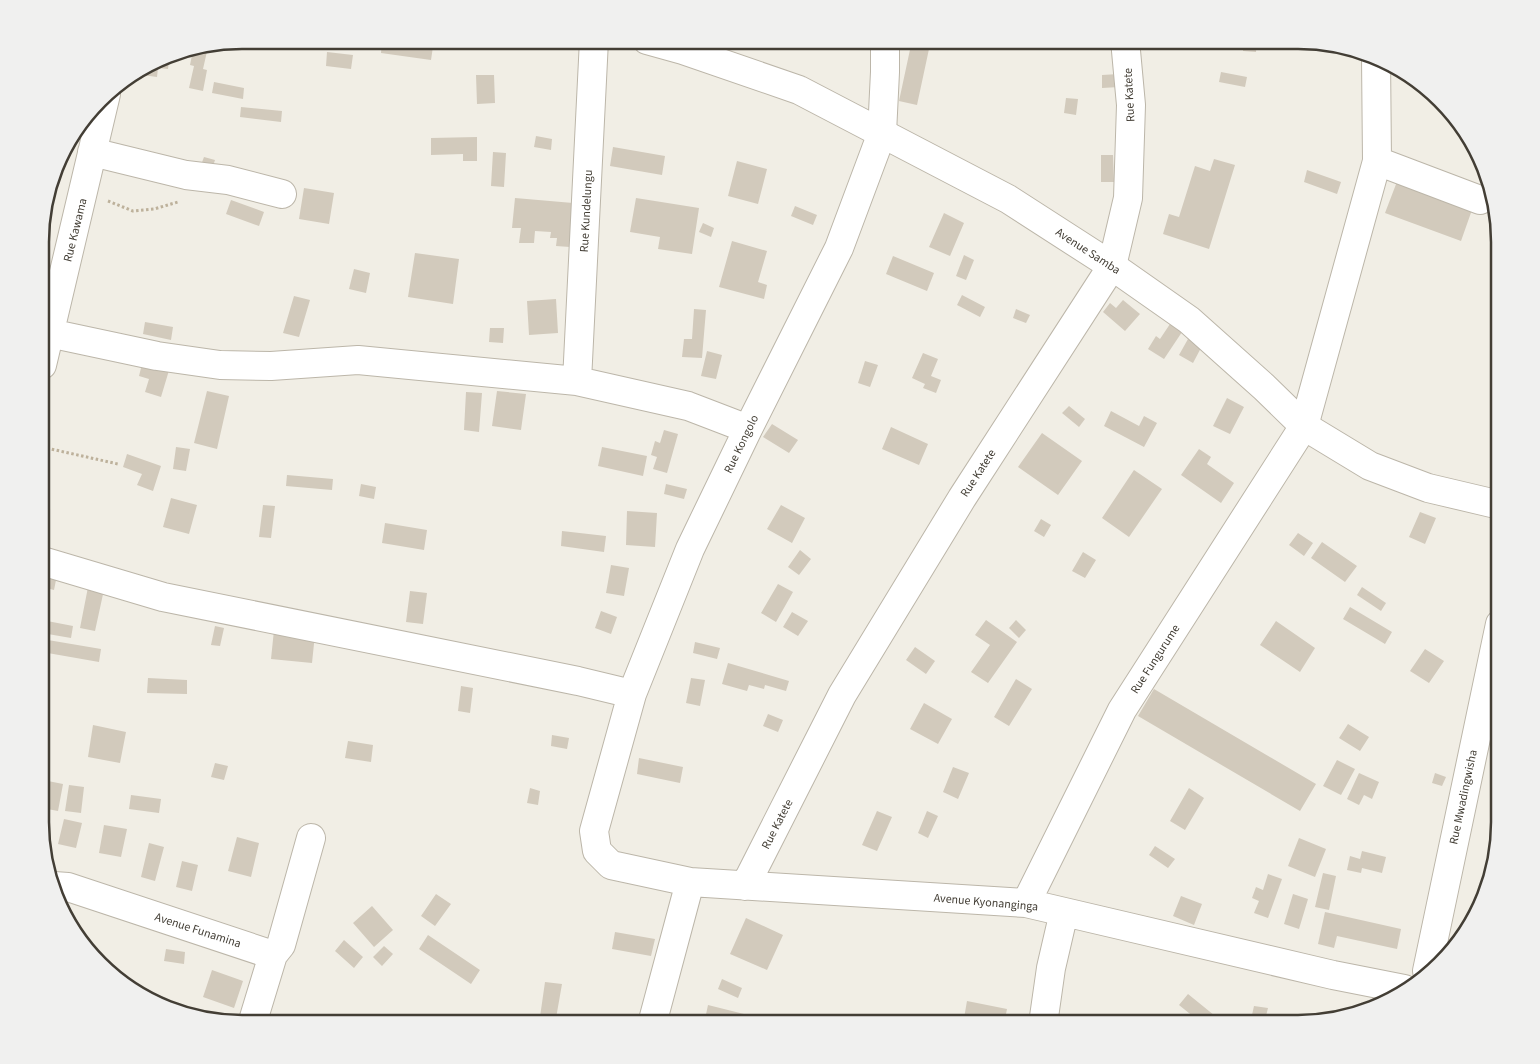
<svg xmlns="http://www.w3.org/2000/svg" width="1540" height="1064" font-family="'Source Sans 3',sans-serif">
<rect width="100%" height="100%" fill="#f1eee5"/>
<path fill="#d2cabc" d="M382,40H434L431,60L381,53Z
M1244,40H1257L1256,52L1243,51Z
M911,45L929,49L917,105L899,101Z
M206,47H208L203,69L207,70L203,91L189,88L194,66L190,65L193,50Z
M327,52L353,55L351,69L326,66Z
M170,54L168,69L158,68L157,77L135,74L165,55Z
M1221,72L1247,77L1245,87L1219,82Z
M1119,74V87L1102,88V75Z
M476,75H494L495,103L477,104Z
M214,82L244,88L243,99L212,93Z
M1066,98L1078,99L1076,115L1064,113Z
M241,107L282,111L281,122L240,117Z
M536,136L552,139L551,150L534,147Z
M477,137V161H463V154L431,155V138Z
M613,147L665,156L662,175L610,166Z
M493,152L506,153L504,187L491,186Z
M1101,155H1113L1114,182H1101Z
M204,157L215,160L212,169L201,165Z
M1214,159L1235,165L1209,249L1163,234L1169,214L1179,217L1195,166L1210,171Z
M737,161L767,169L758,204L728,196Z
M1307,170L1341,182L1337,194L1304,182Z
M1398,179L1473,207L1461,241L1385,213Z
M304,188L334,193L329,224L299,219Z
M515,198L573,203L570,247L556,246L557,238H550L551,232L535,231L534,243H519L521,228H512Z
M636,198L699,208L692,254L658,249L660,237L630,232Z
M231,200L264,212L259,226L226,214Z
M795,206L817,215L813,225L791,216Z
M944,213L964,223L950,256L929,247Z
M703,223L714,228L711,237L699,232Z
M732,241L767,251L758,282L767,285L764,299L719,287Z
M415,253L459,259L453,304L408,297Z
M964,255L974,260L966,280L956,276Z
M893,256L934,273L927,291L886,274Z
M354,269L370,273L366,293L349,289Z
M962,295L985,307L980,317L957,305Z
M294,296L310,300L299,337L283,333Z
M556,299L558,333L529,335L527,301Z
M1123,300L1140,314L1125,331L1103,312L1110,303L1116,308Z
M694,309L706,310L702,358L682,357L684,339H692Z
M1016,309L1030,315L1026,323L1013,318Z
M145,322L173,327L171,340L143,334Z
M1170,324L1182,332L1164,359L1148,349L1156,336L1160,339Z
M490,328H504L503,343L489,342Z
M1188,339L1202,346L1193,363L1179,355Z
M707,351L722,355L716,379L701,376Z
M923,353L938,359L931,376L941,380L936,393L923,388L925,384L912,378Z
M143,360L170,367L161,397L145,392L149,379L139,376Z
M865,361L878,365L870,387L858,383Z
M207,391L229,396L217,449L194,443Z
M497,391L526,394L521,430L492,426Z
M466,392L482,393L479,432L464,430Z
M1227,398L1244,407L1230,434L1213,426Z
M1069,406L1085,419L1079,427L1062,413Z
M1111,411L1139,426L1144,416L1157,423L1144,447L1104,426Z
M772,424L798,440L789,453L763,437Z
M891,427L928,444L919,465L882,449Z
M664,430L678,434L667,473L653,469L657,457L651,455L655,441L660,443Z
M1042,433L1082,461L1058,495L1018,467Z
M176,447L190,449L186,471L173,469Z
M602,447L647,456L643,476L598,466Z
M1199,449L1211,457L1207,464L1234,483L1221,503L1181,475Z
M127,454L161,466L153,491L137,485L142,474L123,467Z
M1134,470L1162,489L1129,537L1102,518Z
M287,475L333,479L332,490L286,486Z
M361,484L376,487L374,499L359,496Z
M666,484L687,489L684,499L664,494Z
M171,498L197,505L189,534L163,527Z
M263,505L275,506L271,538L259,537Z
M781,505L805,518L792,543L767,529Z
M627,511L657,513L655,547L626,545Z
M1420,512L1436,518L1425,544L1409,537Z
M1041,519L1051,525L1044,537L1034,531Z
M385,523L427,530L424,550L382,543Z
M562,531L606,536L604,552L561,546Z
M1298,533L1313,543L1304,556L1289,545Z
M1322,542L1357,566L1345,582L1311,558Z
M800,550L811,559L799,575L788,567Z
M1083,552L1096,560L1085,578L1072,571Z
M611,565L629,568L624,596L606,593Z
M42,566L58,570L54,590L42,587Z
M89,582L105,585L95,631L80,628Z
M778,584L793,592L776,622L761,613Z
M1362,587L1386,603L1381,611L1357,595Z
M410,591L427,593L423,624L406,622Z
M1350,607L1392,632L1385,644L1343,619Z
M601,611L617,617L611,634L595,628Z
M792,612L808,621L798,636L783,627Z
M42,620L73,626L71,638L42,633Z
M986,620L1017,642L988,683L971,672L990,645L975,635Z
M1016,620L1026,630L1019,638L1009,628Z
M1276,621L1315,648L1300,672L1260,645Z
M215,626L224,628L220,646L211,645Z
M274,630L315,634L312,663L271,659Z
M42,639L101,649L99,662L42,652Z
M695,642L720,648L717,659L693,653Z
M915,647L935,661L926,674L906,660Z
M1425,649L1444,661L1429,683L1410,671Z
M728,663L789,681L786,691L765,685L764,689L749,685L747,691L722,684Z
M148,678L187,680V694L147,693Z
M691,678L705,680L700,706L686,703Z
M1016,679L1032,689L1009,726L994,717Z
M461,686L473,688L470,713L458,711Z
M1154,689L1316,784L1300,811L1138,716Z
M924,703L952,719L938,744L910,729Z
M768,714L783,720L778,732L763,726Z
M1348,724L1369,737L1360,751L1339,738Z
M93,725L126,732L120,763L88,757Z
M552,735L569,738L567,749L551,746Z
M348,741L373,745L371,762L345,758Z
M42,751L47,753L42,768Z
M639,758L683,767L680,783L637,774Z
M1337,760L1355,769L1341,795L1323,786Z
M215,763L228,766L224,780L211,777Z
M953,767L969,773L958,799L943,792Z
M1359,773L1379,782L1372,799L1364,795L1359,805L1347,799Z
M1435,773L1446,777L1442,786L1432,783Z
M48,781L63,784L58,811L42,808Z
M69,785L84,787L81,813L65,811Z
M530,788L540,791L538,805L527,803Z
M1189,788L1204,798L1185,830L1170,821Z
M131,795L161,799L159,813L129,809Z
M877,811L892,817L877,851L862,845Z
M927,811L938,816L928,838L918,833Z
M64,819L82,823L76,848L58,844Z
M104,825L127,829L121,857L99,853Z
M237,837L259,843L251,877L228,871Z
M1299,838L1326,849L1315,877L1288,866Z
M42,839L48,840L45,858L42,848Z
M149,843L164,847L155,881L141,877Z
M1155,846L1175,859L1168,868L1149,855Z
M1362,851L1386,857L1382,873L1362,868L1361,873L1347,870L1350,856L1360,859Z
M182,861L198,865L192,891L176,887Z
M1323,873L1336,876L1329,910L1315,907Z
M1268,874L1282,879L1268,918L1254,913L1259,901L1252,898L1256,887L1263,890Z
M436,894L451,904L435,926L421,916Z
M1293,894L1308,899L1299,929L1284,924Z
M1181,896L1202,904L1194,925L1173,916Z
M372,906L393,930L374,947L353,923Z
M1325,912L1401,929L1397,949L1337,936L1334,948L1318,944Z
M746,918L783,935L767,970L730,954Z
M615,932L655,939L651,956L612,949Z
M428,935L480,970L471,984L419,949Z
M344,940L363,957L354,968L335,951Z
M384,946L393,954L382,966L373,957Z
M166,949L185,952L184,964L164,961Z
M212,970L243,981L234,1008L203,997Z
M722,979L742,988L738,998L718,989Z
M545,982L562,984L555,1024H539Z
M1188,994L1225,1024H1199L1200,1022L1179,1005Z
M967,1001L1007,1009L1004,1024H963Z
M708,1005L744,1014L741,1024H704Z
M1254,1006L1268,1008L1264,1024H1250Z
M337,1018L350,1024H334Z"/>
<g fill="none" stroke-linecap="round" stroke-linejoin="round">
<g stroke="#bcb6a9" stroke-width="30">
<path id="minor" d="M885,40V72L882,133L839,248L748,429L690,549L632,694L594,831L597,851L611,865L690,882L1026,903L1333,975L1404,989
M1376,57L1377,161L1480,200
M92,152L186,175L228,180L282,194
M49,333L157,356L220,365L271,366L358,360L577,381L688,406L748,429
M42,365L106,94
M577,381L594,40
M42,561L163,597L578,681L632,694
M54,886L68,887L273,955L252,1024
M745,886L842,695L962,498L1112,266L1128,198L1131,105L1125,40
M1026,903L1122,710L1304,426L1377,161
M273,955L281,945L311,838
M1427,971L1500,624
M652,1024L690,882
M1043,1024L1051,968L1064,912"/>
</g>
<g stroke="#bcb6a9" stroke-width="30">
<path id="tertiary" d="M647,40L683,50L799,90L1008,199L1112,266L1189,320L1264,387L1304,426L1370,466L1428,488L1500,505"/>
</g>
<path stroke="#bdb19b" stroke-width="3" stroke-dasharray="2.5 2.5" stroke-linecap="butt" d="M108,201L133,211L154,209L178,202
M42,447L118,464"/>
<use href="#minor" stroke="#fff" stroke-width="28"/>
<use href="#tertiary" stroke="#fff" stroke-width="28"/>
</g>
<g text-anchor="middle" stroke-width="4.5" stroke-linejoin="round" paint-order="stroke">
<g font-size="12" fill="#433e35" stroke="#fff">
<text transform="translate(1129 95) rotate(-93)" y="4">Rue Katete</text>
<text transform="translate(586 211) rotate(-87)" y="4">Rue Kundelungu</text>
<text transform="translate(75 230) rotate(-76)" y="4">Rue Kawama</text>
<text transform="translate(1088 251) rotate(33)" y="4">Avenue Samba</text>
<text transform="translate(741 444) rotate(-64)" y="4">Rue Kongolo</text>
<text transform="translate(978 473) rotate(-57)" y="4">Rue Katete</text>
<text transform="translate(1155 659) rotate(-57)" y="4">Rue Fungurume</text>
<text transform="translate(1463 797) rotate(-78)" y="4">Rue Mwadingwisha</text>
<text transform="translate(777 824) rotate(-63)" y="4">Rue Katete</text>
<text transform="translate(986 902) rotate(5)" y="4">Avenue Kyonanginga</text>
<text transform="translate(198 930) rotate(18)" y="4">Avenue Funamina</text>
</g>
</g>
<path d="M0 0H1540V1064H0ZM242 49H1298A193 193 0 0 1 1491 242V822A193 193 0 0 1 1298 1015H242A193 193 0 0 1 49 822V242A193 193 0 0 1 242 49Z" fill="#f0f0ef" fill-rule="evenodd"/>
<path fill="none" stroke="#433e35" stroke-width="2.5" d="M242 49H1298A193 193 0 0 1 1491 242V822A193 193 0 0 1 1298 1015H242A193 193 0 0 1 49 822V242A193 193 0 0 1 242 49Z"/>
</svg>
